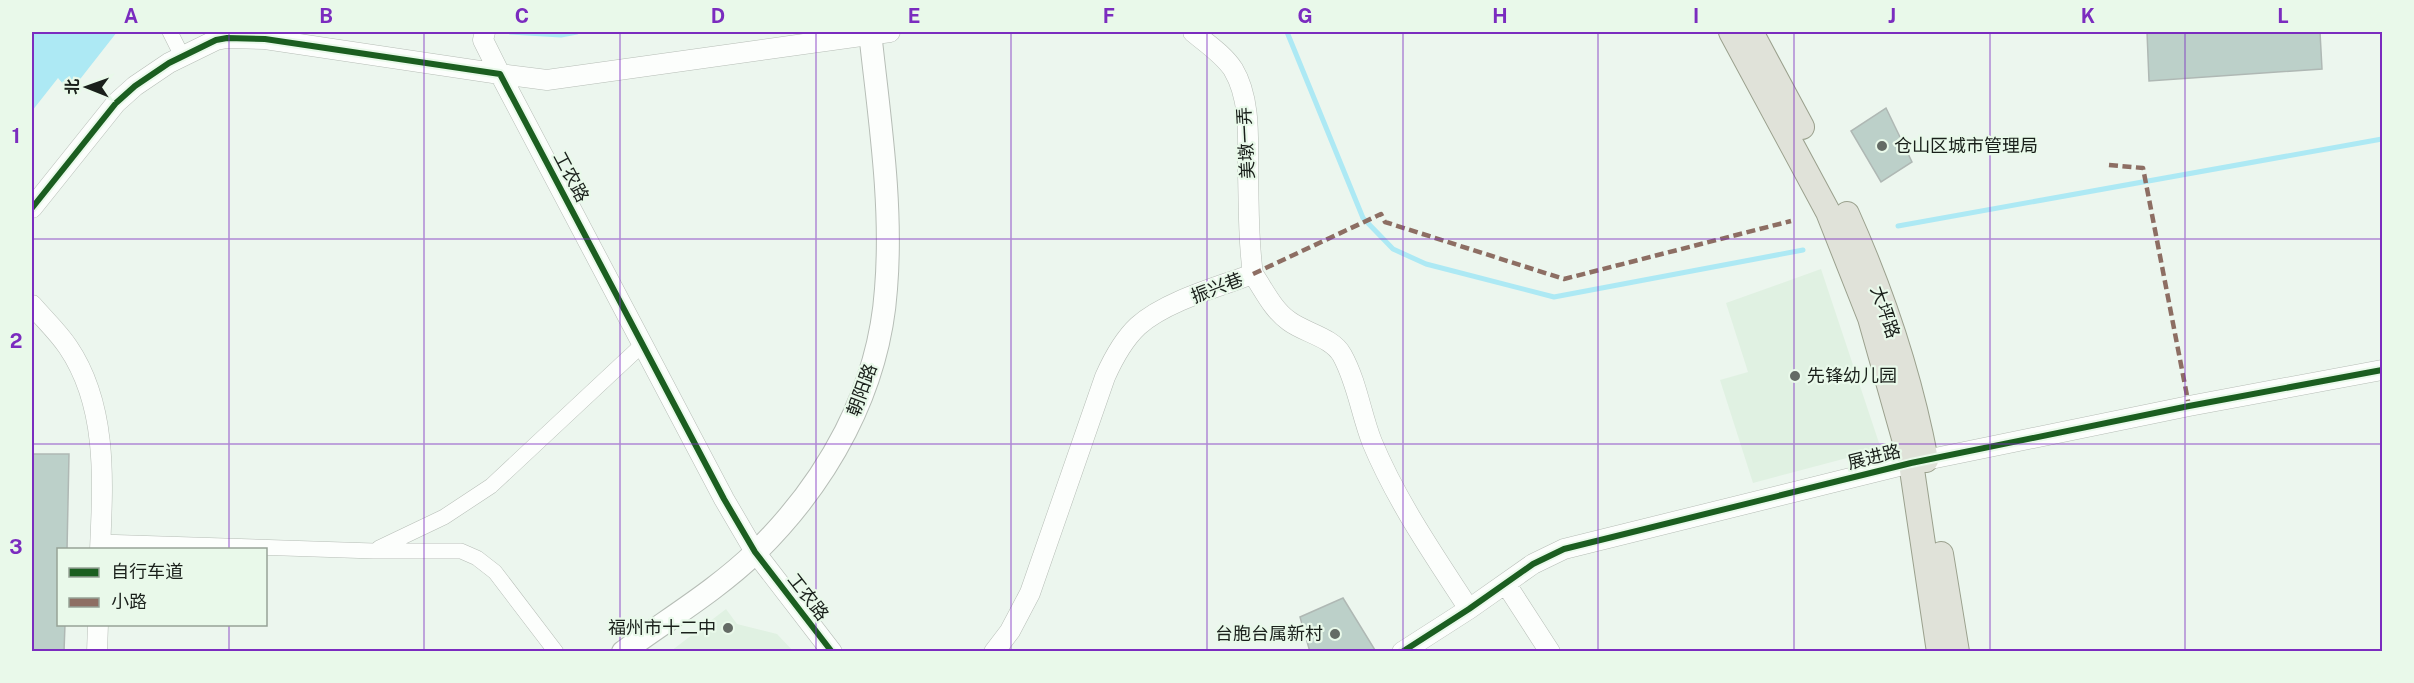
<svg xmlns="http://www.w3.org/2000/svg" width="2414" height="683" font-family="'Public Sans','Noto Sans SC',sans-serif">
<rect width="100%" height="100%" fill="#ecf6ee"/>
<path fill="#e0f1e2" d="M1821,269L1881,449L1753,483L1720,380L1748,372L1726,303Z
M726,609L737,624L777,634L793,651H671Z"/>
<path fill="#ade9f4" d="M32,32H117L70,92L58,78L32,111Z"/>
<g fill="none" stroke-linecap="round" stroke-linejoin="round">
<path stroke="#ade9f4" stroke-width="5" d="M510,32L561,35L577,32
M1287,32L1363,218L1393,249L1426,264L1554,297L1803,250
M1898,226L2382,139"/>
</g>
<path fill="#bcd0c9" stroke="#afb8b4" stroke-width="1.5" d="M2147,32H2320L2322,69L2149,81Z
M1886,108L1912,162L1881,182L1851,131Z
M33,454H69L67,550H58V624H65L64,652H32Z
M1343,598L1375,650L1310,652L1300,617Z"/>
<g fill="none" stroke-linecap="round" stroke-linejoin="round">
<g stroke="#b6bdb6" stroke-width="16">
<path id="minor" d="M170,32L182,56
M100,542L374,551H461L477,558L495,572L556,652
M379,548L444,517L491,486L643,344"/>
</g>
<g stroke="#b6bdb6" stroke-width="21">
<path id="tertiary" d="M485,32L483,40L500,74L547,80L890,32
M1193,32C1206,43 1223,54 1233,69C1251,99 1248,139 1248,173C1249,206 1248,240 1253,274
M32,208L116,103L135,86L169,63L216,40L227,38L265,39L500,74L724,499L755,552L832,652
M32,305C44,319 58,332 68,347C108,406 103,481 100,550
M1506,584L1550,652
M97,652L98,624
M994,652L1010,631L1030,593L1105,377C1113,359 1123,340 1138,326C1166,301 1218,287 1253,274C1264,290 1273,310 1289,321C1305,333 1332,337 1342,355C1357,382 1361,414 1372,442C1397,502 1434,555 1469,609
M1402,652L1469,609L1533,564L1564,549L1911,463L2189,406L2382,370"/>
</g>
<g stroke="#b6bdb6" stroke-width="24">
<path id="secondary" d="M623,652C668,619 717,590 757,551C828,481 879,390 886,289C893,204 879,116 870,32"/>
</g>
<g stroke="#9aa08d" stroke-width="26">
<path id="primary" d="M1731,32L1828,212L1870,318L1911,463L1939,652
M1751,32L1802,127
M1847,214C1882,292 1910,376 1926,460
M1941,554L1957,652"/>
</g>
<use href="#minor" stroke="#fcfefc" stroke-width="15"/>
<use href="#tertiary" stroke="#fcfefc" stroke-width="20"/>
<use href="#secondary" stroke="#fcfefc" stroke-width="22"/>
<use href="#primary" stroke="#e0e2d9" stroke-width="24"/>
<path stroke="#8d6e63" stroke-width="4.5" stroke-dasharray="9 4.5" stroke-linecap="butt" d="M2109,165L2143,168L2189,406
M1253,274L1381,214L1385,222L1564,279L1791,221"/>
<g stroke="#e9f9ea" stroke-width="10">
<path id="cycleway" d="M32,208L116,103L135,86L169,63L216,40L227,38L265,39L500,74L724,499L755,552L832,652
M1402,652L1469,609L1533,564L1564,549L1911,463L2189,406L2382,370"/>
</g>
<use href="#cycleway" stroke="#1b5e20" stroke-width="6"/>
</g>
<path fill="none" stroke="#7b2cbf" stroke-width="1.5" stroke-opacity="0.55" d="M229,32V550M424,32V652M620,32V652M816,32V652M1011,32V652M1207,32V652M1403,32V652M1598,32V652M1794,32V652M1990,32V652M2185,32V652M32,239H2382M32,444H2382M229,624V652"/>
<g fill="#646b65" stroke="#e9f9ea" stroke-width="2">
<circle cx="1882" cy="146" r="6"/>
<circle cx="1795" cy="376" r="6"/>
<circle cx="728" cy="628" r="6"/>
<circle cx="1335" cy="634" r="6"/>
</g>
<g text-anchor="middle" stroke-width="4.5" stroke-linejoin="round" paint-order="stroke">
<g font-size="18" fill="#1a201b" stroke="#e9f9ea">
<text transform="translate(1246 143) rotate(-93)" y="6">美墩一弄</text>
<text transform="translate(571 177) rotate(62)" y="6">工农路</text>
<text transform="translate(1217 288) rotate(-21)" y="6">振兴巷</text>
<text transform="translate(1885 312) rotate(71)" y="6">大坪路</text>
<text transform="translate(862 390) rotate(-70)" y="6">朝阳路</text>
<text transform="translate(1874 457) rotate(-14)" y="6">展进路</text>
<text transform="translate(808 597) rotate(52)" y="6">工农路</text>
</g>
<g font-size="18" fill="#1a201b" stroke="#e9f9ea" text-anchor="start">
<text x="1894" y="152">仓山区城市管理局</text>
<text x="1807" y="382">先锋幼儿园</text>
<text x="716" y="634" text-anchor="end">福州市十二中</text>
<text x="1323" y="640" text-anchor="end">台胞台属新村</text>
</g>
</g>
<rect width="2414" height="683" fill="none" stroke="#e9f9ea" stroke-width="66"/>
<rect x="57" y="548" width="210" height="78" fill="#e9f9ea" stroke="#96a297" stroke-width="1.5"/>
<rect x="69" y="568" width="30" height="9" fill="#1b5e20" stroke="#96a297" stroke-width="1.5"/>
<text x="111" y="578" font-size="18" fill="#1a201b">自行车道</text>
<rect x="69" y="598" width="30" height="9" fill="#8d6e63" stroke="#96a297" stroke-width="1.5"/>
<text x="111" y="608" font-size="18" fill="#1a201b">小路</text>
<g transform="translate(87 87) rotate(271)" stroke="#e9f9ea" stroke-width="4.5" paint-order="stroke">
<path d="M0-4.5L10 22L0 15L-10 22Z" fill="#1a201b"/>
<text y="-9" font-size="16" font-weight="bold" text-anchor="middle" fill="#1a201b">北</text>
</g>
<rect x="33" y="33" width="2348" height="617" fill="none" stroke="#7b2cbf" stroke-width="2"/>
<g font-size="20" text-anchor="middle" font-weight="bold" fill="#7b2cbf">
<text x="131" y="23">A</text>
<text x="326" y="23">B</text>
<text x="522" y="23">C</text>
<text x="718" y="23">D</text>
<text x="914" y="23">E</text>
<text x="1109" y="23">F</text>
<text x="1305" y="23">G</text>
<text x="1500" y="23">H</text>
<text x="1696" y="23">I</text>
<text x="1892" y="23">J</text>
<text x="2088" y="23">K</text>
<text x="2283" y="23">L</text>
<text x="16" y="143">1</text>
<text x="16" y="348">2</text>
<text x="16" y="554">3</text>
</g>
</svg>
